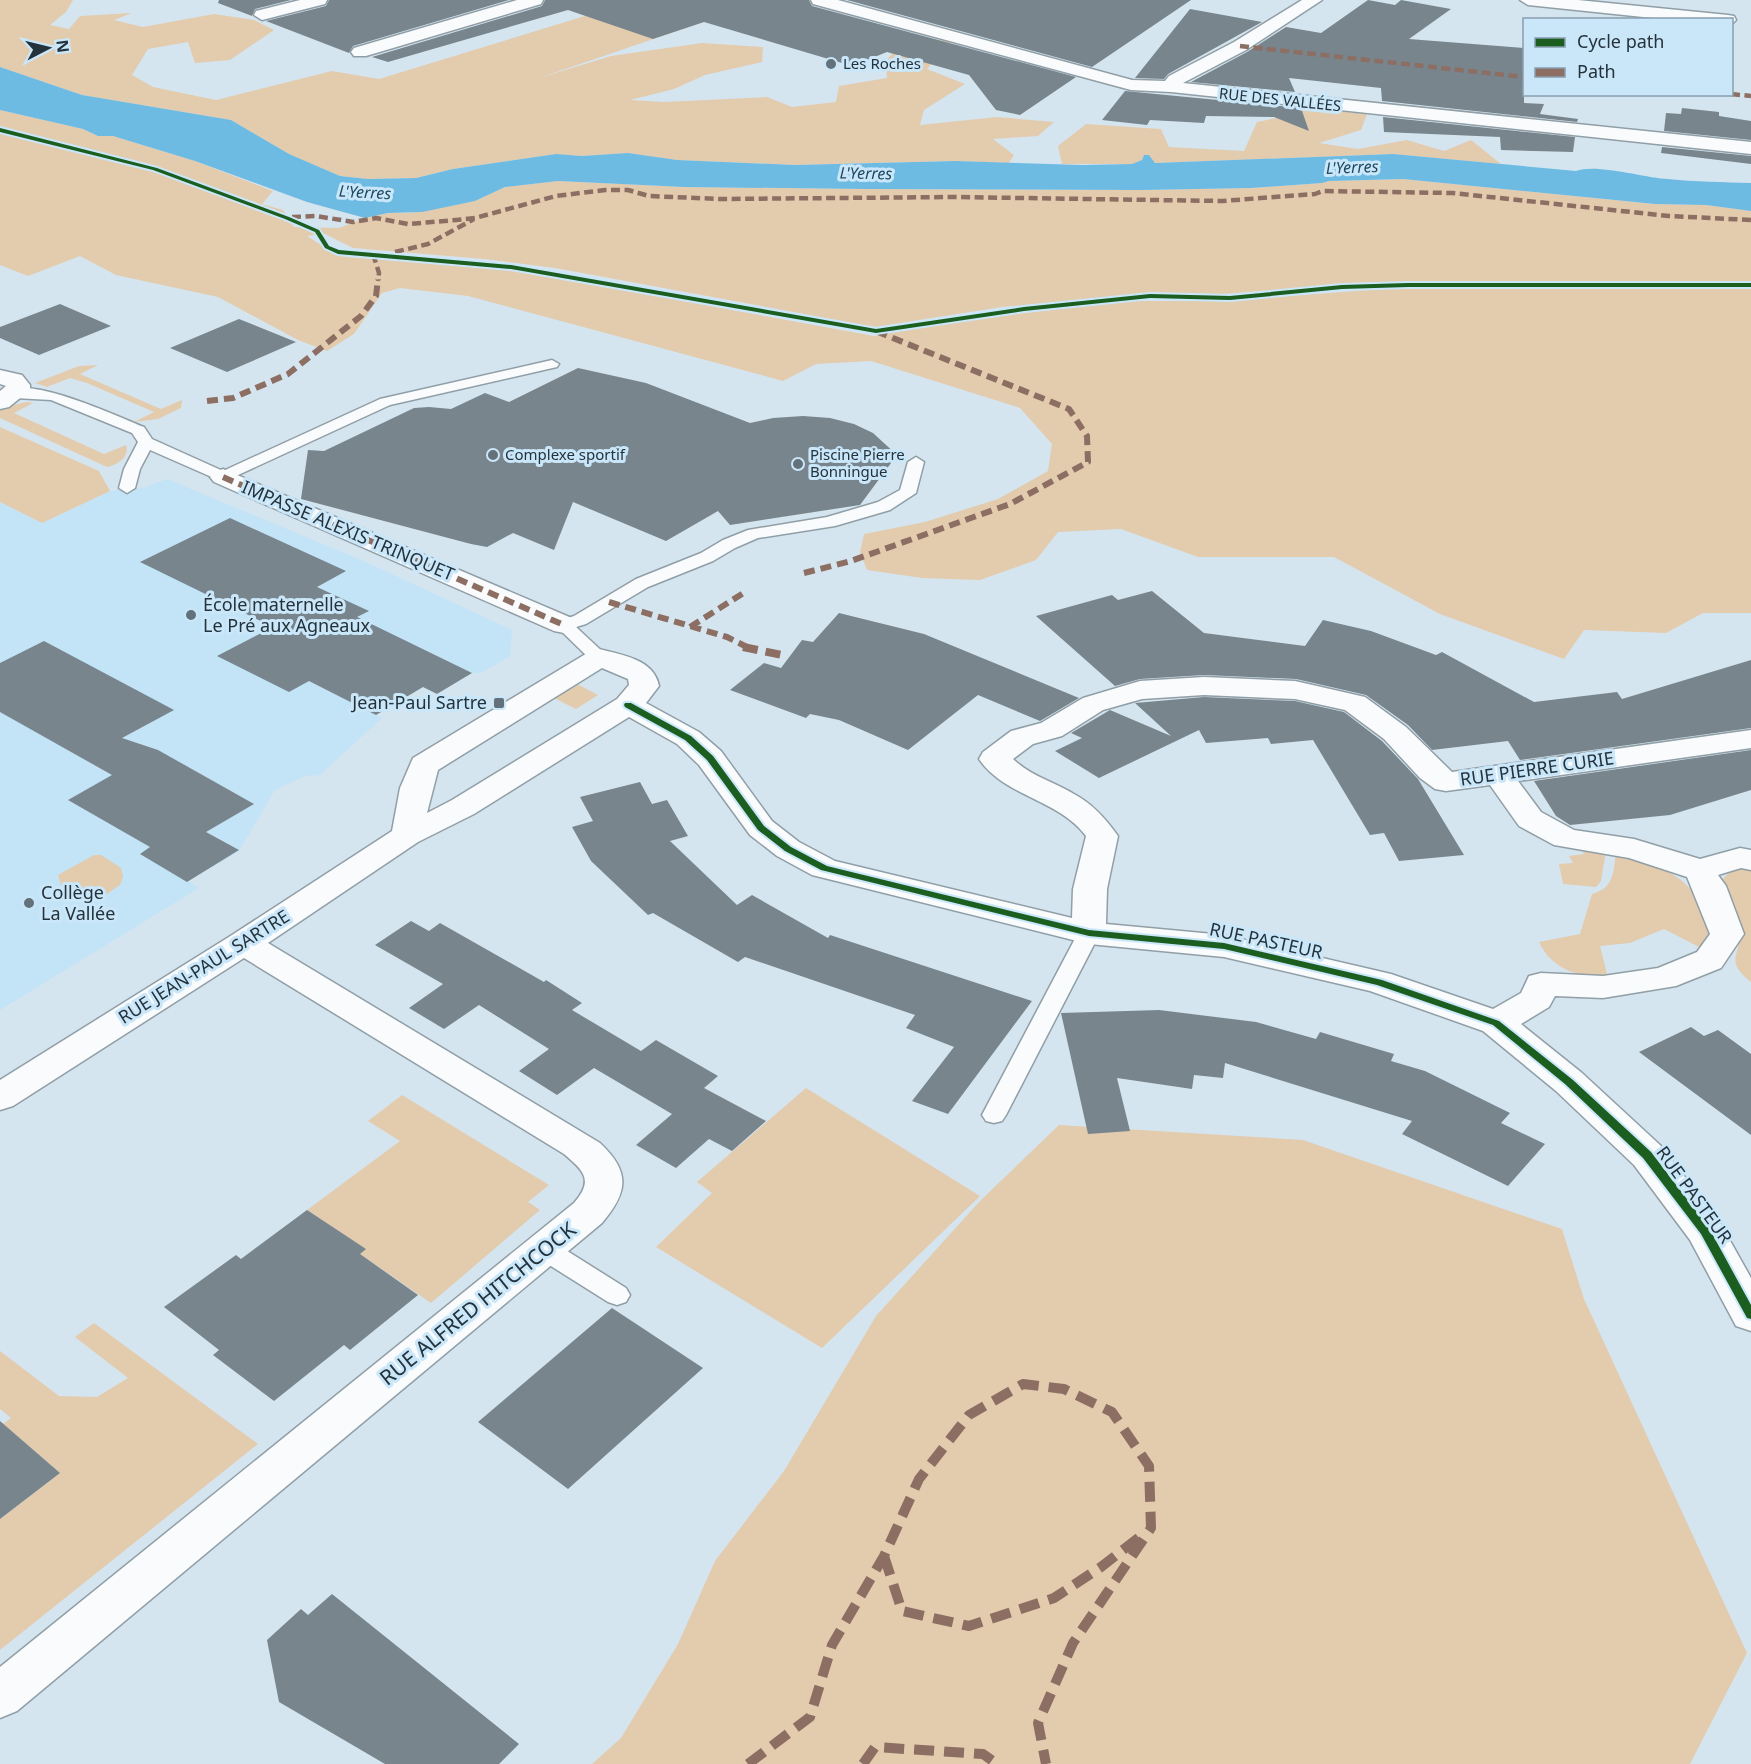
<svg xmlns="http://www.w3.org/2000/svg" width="1751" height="1764" font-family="'Noto Sans',sans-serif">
<rect width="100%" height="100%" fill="#d5e5ef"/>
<path fill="#c3e3f7" d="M167,479L366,562L512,630L510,656L481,673H472L437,694L423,687L376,715L382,718L320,775L305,776L275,790L239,851L188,881L199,888L0,1010V502L42,523L110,491L143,488Z"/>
<path fill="#e3cbae" d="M0,0H73L66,12L50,25L69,29L80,16L132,13L114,20L143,27L214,14L254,20L274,30L230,60L195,63L188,42L148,49L132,75L153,87L216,100L332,71L379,79L637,0L724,15L539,78L611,56L702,43L763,47L762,62L705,75L674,89L630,100L664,102L767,97L792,107L836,102L839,86L887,78L886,61L905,38L952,41L927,69L965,84L924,110L920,125L997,117L1054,122L1038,136L993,139L1014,155L1009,163L956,161L795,165L677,160L628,153L582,156L556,154L453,169L416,178L368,179L340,176L289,154L231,120L82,95L0,67Z
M1294,107L1367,114L1361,130L1319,143L1358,149L1407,140L1444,151L1471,140L1501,164L1393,154L1155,163L1149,155H1144L1142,160L1132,164H1062L1058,146L1086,124L1161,129L1169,147L1244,151L1257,122L1291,115Z
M0,110L83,129L98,136H113L195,161L273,191L262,204L283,210L294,227L339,228L365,218L388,213H409L475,201L505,187L558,181L684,187L865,189L1142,190L1251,188L1322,183L1328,181L1403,179L1655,204L1706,205L1751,211V281L1439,283L1353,285L1223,294L1150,293L1002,307L875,327L555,268L484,259L353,248L325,234L307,236L334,253L348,257L515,270L874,336L967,320L1122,301H1223L1394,288L1751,287V613H1703L1666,633L1584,630L1564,659L1440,614L1334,557H1198L1121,529L1058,532L1036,560L980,580L922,578L867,570L860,552L864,534L925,522L998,499L1048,471L1052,444L1020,408L871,361L816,364L783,381L468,296L400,288L382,293L354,334L327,351L298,340L218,297L116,275L80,256L28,276L0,265Z
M98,365L80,374L161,409L182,400L181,408L158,419L134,422L154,412L87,383L70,378L47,387L35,383L79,366Z
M27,402L33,403L14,413L104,454L126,445C130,457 118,465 107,467L0,418V408Z
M0,427L99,471L110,491L42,523L0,502Z
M577,684L598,695L576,709L554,698Z
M1581,848L1606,851L1601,881L1596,887L1563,884L1559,864L1573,863L1569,856L1584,854Z
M1616,853C1646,861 1678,870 1697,897C1703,907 1707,921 1711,932L1701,948L1664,929L1630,943L1600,946L1608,978C1579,977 1552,970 1539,942L1580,934L1592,894C1614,888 1613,873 1616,853Z
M94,855H101L121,868L123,877L120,885L108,893L91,899L63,891L58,875Z
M1751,868V982C1722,959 1743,955 1739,931C1736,915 1727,898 1721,882C1728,870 1738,868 1751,868Z
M806,1088L980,1196L822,1348L656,1247L712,1193L697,1182Z
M402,1095L549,1185L528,1202L540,1210L431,1303L360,1254L365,1249L307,1210L400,1141L368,1121Z
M1059,1125L1303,1140L1562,1229L1584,1299L1747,1653L1690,1764H592L621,1738L678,1644L715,1561L784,1471L876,1316L980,1201Z
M94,1323L258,1444L0,1650V1519L60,1473L3,1424L11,1418L0,1409V1351L59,1396L97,1397L128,1378L75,1337Z"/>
<path fill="#6dbae2" d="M0,67L82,95L231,120L289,154L340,176L368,179L416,178L453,169L556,154L582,156L628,153L677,160L795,165L956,161L1082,165L1132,164L1142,160L1144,155H1149L1155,163L1393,154L1576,171C1596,163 1645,178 1668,179C1695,182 1723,182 1751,183V211L1706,205L1655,204L1403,179L1329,181L1322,183L1251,188L1142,190L865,189L684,187L558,181L505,187L475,201L422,212L388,213L365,218L307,202L195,161L113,136H98L83,129L0,110Z"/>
<path fill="#78858d" d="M219,0H291L255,9L252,16L218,3Z
M329,0H509L353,46L349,53L266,21L326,6Z
M545,0H809L812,6L1076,77L1020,115L996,110L969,75L887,52L852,66L704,22L653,39L568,10L388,62L372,57L542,6Z
M847,0H1191L1092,67Z
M1368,0L1395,5L1401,0L1451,9L1409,39L1524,48V103L1544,104L1540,114L1578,119L1577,122L1382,101L1381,88L1289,78L1295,92L1191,82L1247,52L1286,27L1321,33Z
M1190,9L1262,22L1168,74L1164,79L1135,78Z
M1125,91L1301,108L1309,131L1274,117L1206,116L1204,123L1150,120L1147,125L1102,120Z
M1682,108L1719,112V116L1751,121V140L1664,131L1666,113L1681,114Z
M1383,117L1575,137L1573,152L1501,150L1500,137L1384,132Z
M1662,147L1751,156V164L1661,153Z
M60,304L111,326L39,355L0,338V327Z
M239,319L296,342L227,372L170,348Z
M578,368L646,383L750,423L773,418L803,416L830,418L854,424L873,433L897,455L860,505L730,525L718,511L666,541L573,502L554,550L513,533L487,547L471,544L301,499L308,450L324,451L414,408L429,407L451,409L485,393L509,402Z
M230,518L346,571L317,587L369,611L357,617L472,673L437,694L423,687L376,715L309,681L289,692L217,656L273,627L140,562Z
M1152,591L1204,633L1305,646L1323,620L1371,631L1436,655L1442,652L1534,702L1617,692L1622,699L1751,660V728L1520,760L1508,741L1432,750L1408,725L1366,695L1296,679L1204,675L1140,679L1115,686L1036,616L1112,595L1118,600Z
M839,613L924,634L1079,698L1040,721L978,695L908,750L839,720L810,714L806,718L730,690L764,663L781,668L802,640L813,642Z
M44,641L174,710L122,738L158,750L254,804L206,832L239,850L187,882L140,854L150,847L68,800L112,775L0,712V663Z
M1204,697L1295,701L1344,712L1382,741L1418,779L1464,855L1399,861L1384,833L1370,835L1313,740L1271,744L1268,738L1206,743L1199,730L1099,778L1055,751L1082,738L1071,733L1110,710L1171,736L1135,703Z
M1751,750V790L1670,815L1570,825L1556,816L1534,781Z
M640,782L652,804L667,800L688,836L670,841L737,905L752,895L828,938L830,935L1032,1001L948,1114L912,1101L954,1047L906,1028L915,1015L745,957L738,962L653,913L648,915L591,861L572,827L593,821L580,797Z
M411,921L429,931L440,923L544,982L546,980L582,1003L572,1010L641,1051L656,1040L718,1076L704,1088L766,1121L732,1151L709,1139L676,1168L636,1145L672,1114L594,1068L557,1095L519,1071L549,1049L479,1005L444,1029L409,1008L443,984L375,945Z
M1159,1010L1256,1022L1316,1039L1320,1032L1394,1054L1391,1061L1425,1071L1510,1113L1501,1123L1545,1144L1508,1186L1402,1134L1412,1121L1225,1063L1223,1078L1194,1075L1192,1089L1117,1078L1130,1131L1088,1134L1061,1013Z
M1691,1027L1704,1036L1718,1030L1751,1054V1135L1639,1052Z
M307,1210L366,1249L360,1254L418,1295L350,1350L344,1345L274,1401L213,1355L219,1350L164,1307L236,1255L241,1259Z
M612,1308L703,1368L568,1489L478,1422Z
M0,1421L60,1473L0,1519Z
M332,1594L519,1744L499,1764H385L279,1702L267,1640L301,1609L308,1615Z"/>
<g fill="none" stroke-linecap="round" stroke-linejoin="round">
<g stroke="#909ea6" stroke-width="3">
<path id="service" d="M552,360L559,364L557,367L390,405L223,482L150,450L140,469L135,488L127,493L119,488L124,469L138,442L132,433L51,400L15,398L7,393C25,373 121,418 144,427L152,439L223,471L380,399Z
M916,457L924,462L916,493L890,510L835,526L758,538L735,548L713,561L648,587L586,624L576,627L605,654L608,658L605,662H593L555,625L558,621L574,616L636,579L701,553L723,540L748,530L827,517L878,502L900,490L908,462Z
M1089,926L1097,928L1100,933L1006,1115L1002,1121L994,1123L986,1121L982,1115L1078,933L1081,928Z
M544,1240L553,1242L626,1288L630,1295L626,1302L617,1305L608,1302L535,1256L531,1249L535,1242Z"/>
</g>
<g stroke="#909ea6" stroke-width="3">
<path id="pedestrian" d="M223,469L574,619L578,625L574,631L564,633L554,631L214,482L210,477L214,472Z"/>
</g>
<g stroke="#909ea6" stroke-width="3">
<path id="minor" d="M300,0H327L325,4L262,20L254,15L256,11Z
M517,0H543L541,4L366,56H354L351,52L354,48Z
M811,0H838L1132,80L1165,81L1169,76L1234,42L1302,0H1322L1246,50L1183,83L1751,142V154L1171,92L1131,90L813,4Z
M1520,0H1578L1728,15L1734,16L1736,20L1732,24V20H1672L1528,5Z
M0,370L22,375L30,385V390L9,407L0,409V391L6,386L0,384Z
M599,649C622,655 654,659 659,686L646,703L699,732L721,751L772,821L799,842L835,861L1072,918L1073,889L1086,836C1058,799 1005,797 979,759L983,752L1011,731L1041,723L1083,698L1140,681L1204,677L1295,681L1365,697L1406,727L1452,772L1751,730V748L1518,781L1541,812L1574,830L1634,839L1700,859L1740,848L1751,850V870L1741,868L1718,875L1726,886L1744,934L1721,968L1676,986L1603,998L1555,996L1549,1007L1521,1024L1582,1073L1660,1145L1719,1221L1751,1278V1331L1736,1326L1690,1240L1634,1165L1556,1091L1483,1031L1370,991L1224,957L1089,944L812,875L777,856L750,835L699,765L677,744L629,717L474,814L418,842L268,943L600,1143C631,1172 628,1192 602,1223L17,1711L0,1718V1667L574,1203C594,1180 584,1171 564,1154L244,958L13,1106L0,1110V1080L232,935L392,831L400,788L413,758L589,652ZM602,668L628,679L629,685L617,699L452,800L427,813L438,770ZM1204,695L1295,699L1345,710L1384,739L1420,778L1435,789L1446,791L1490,785L1519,826L1554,845L1629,858L1687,877L1710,934L1697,952L1658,968L1603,976L1541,973L1529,976L1521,993L1493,1009L1391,974L1224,935L1106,924L1107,889L1118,836C1106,819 1093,804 1074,794C1054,782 1031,776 1013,759L1033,744L1062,736L1103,710L1142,699Z"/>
</g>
<use href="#service" fill="#f9fbfd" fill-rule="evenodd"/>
<use href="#pedestrian" fill="#f9fbfd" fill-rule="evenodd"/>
<use href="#minor" fill="#f9fbfd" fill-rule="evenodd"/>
<path stroke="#8d6e63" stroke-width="4.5" stroke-dasharray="9 4.5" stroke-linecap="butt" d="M1240,46L1524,77
M1731,94L1751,96
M292,217L316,216L353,222L376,218L408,224L456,220L475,218L556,196L605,190H628L649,196L721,199L953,197L1222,201L1315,194L1323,191L1452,193L1669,216L1751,220
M395,252L428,244L474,219
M377,256L374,257L379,273L378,281"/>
<path stroke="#8d6e63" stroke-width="6" stroke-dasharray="11 6" stroke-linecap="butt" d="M207,401L233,398L288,374L361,316L376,296L378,279
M223,477L564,625
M804,573L851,561L1010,504L1088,462L1087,436L1069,409L878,332
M609,602L727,637L749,648
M690,627L745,592"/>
<path stroke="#8d6e63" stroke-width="8" stroke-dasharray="15 8" stroke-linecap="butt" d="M743,647L782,655"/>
<path stroke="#8d6e63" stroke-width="10" stroke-dasharray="20 10" stroke-linecap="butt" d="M884,1556L902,1611L969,1626L1054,1598L1101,1567L1141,1536
M748,1764L810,1717L832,1645L884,1556L919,1479L969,1415L1023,1384L1064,1389L1112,1412L1149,1466L1151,1528L1073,1643L1038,1723L1046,1764
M863,1764L875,1747L983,1754L997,1764"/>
<g stroke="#cae7fa" stroke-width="4">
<path id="cycleway" d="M0,128L157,168L289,217L319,230L329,246L339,250L511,265L876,329L1024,307L1150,294L1230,296L1342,285L1408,283H1751V287H1408L1342,289L1230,300L1150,298L1024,311L876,333L511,269L338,254L325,248L315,232L285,219L153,170L0,132Z
M625,703H631L691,736L713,756L764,826L791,847L827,866L1089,930L1224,943L1382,980L1499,1021L1573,1080L1651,1152L1709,1228L1751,1305V1319L1747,1318L1701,1234L1643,1158L1565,1084L1493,1025L1377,985L1224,949L1089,936L821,870L785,851L758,830L707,760L685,740L625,707L624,705Z"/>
</g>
<use href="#cycleway" fill="#1b5e20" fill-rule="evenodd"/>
</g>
<g fill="#62717a" stroke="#cae7fa" stroke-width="2">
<circle cx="831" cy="64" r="6"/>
<circle cx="493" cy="455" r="6"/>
<circle cx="798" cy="464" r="6"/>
<circle cx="191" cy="615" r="6"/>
<rect x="493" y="697" width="12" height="12" rx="3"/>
<circle cx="29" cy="903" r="6"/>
</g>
<g text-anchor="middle" stroke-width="6" stroke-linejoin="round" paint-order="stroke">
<g font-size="15" fill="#24323b" stroke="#cae7fa" text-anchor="start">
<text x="843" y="69">Les Roches</text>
<text x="505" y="460">Complexe sportif</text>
<text x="810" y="460">Piscine Pierre<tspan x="810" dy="17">Bonningue</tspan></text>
</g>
<g font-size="15" fill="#24323b" stroke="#cae7fa">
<text transform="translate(1280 100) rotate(6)" y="5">RUE DES VALLÉES</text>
</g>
<g font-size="16" font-style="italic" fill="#1d475e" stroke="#cae7fa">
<text transform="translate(1352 167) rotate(-2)" y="6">L'Yerres</text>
<text transform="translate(866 173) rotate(1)" y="6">L'Yerres</text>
<text transform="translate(365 192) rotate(3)" y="6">L'Yerres</text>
</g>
<g font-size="18" fill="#24323b" stroke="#cae7fa">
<text transform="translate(348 531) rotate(23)" y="6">IMPASSE ALEXIS TRINQUET</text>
<text transform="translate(1537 769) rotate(-8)" y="6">RUE PIERRE CURIE</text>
<text transform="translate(1266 941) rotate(12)" y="6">RUE PASTEUR</text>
<text transform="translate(204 967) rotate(-32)" y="6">RUE JEAN-PAUL SARTRE</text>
<text transform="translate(1694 1195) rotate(54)" y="6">RUE PASTEUR</text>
</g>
<g font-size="18" fill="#24323b" stroke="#cae7fa" text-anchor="start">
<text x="203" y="611">École maternelle<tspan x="203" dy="21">Le Pré aux Agneaux</tspan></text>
<text x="487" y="709" text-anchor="end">Jean-Paul Sartre</text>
<text x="41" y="899">Collège<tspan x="41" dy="21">La Vallée</tspan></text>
</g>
<g font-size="21" fill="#24323b" stroke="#cae7fa">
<text transform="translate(478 1304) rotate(-39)" y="7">RUE ALFRED HITCHCOCK</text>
</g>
</g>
<rect x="1523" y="18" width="210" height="78" fill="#cae7fa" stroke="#889fae" stroke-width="1.5"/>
<rect x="1535" y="38" width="30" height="9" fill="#1b5e20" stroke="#889fae" stroke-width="1.5"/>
<text x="1577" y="48" font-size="18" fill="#24323b">Cycle path</text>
<rect x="1535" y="68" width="30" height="9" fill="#8d6e63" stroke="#889fae" stroke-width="1.5"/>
<text x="1577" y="78" font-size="18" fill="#24323b">Path</text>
<g transform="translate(48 48) rotate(83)" stroke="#cae7fa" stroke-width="4.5" paint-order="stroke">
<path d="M0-4.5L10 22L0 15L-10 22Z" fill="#24323b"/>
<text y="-9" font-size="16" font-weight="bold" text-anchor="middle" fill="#24323b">N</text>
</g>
</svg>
